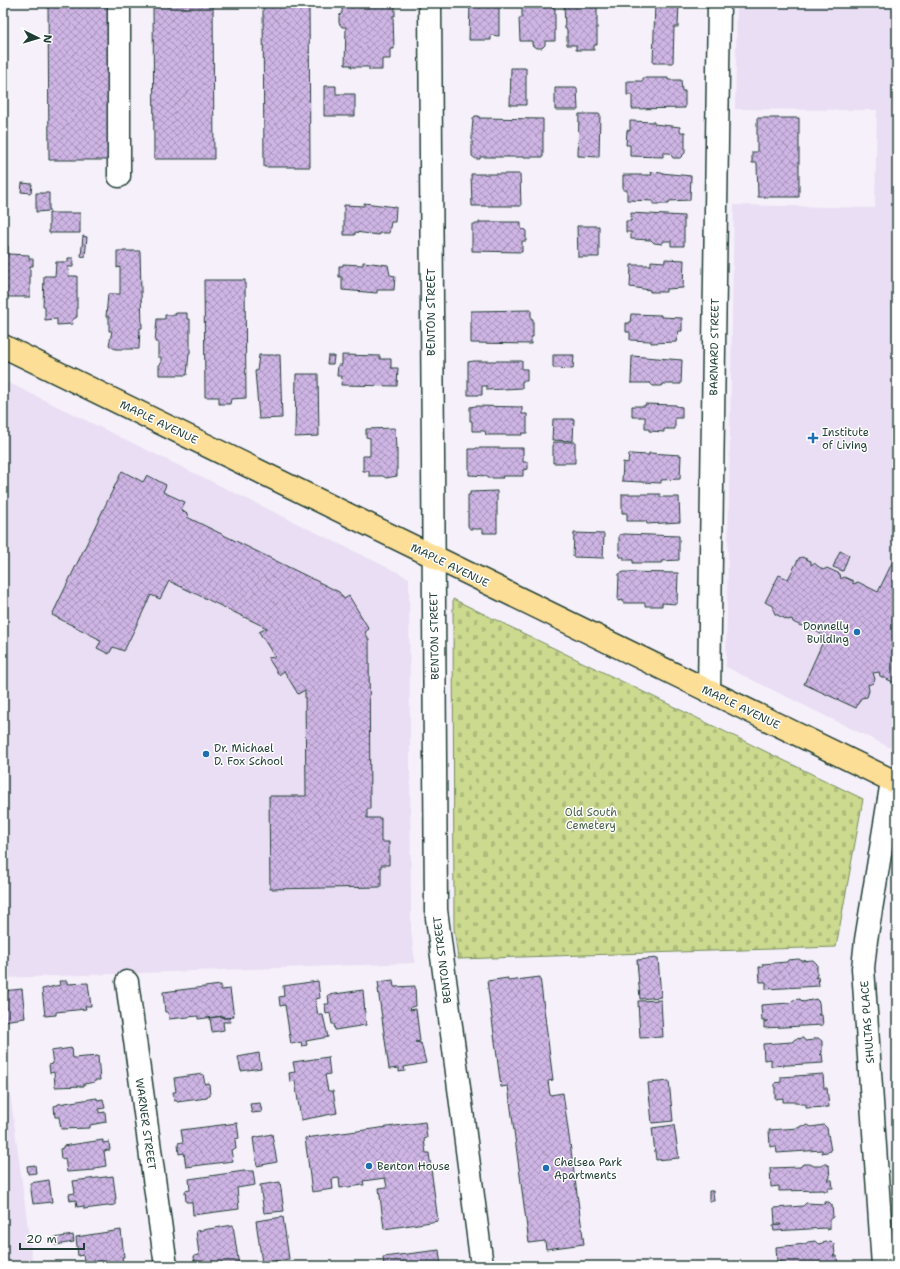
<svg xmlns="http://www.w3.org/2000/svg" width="900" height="1269" font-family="'Shantell Sans',sans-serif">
<defs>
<pattern id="cemetery-stones" width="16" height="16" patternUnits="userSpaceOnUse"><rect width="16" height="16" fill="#cbda8e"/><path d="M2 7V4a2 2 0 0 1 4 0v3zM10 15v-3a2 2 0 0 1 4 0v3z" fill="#aebc7b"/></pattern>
<pattern id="building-cross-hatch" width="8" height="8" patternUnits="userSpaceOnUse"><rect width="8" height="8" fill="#ceb5e4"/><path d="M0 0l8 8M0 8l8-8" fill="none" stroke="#a794ba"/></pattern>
</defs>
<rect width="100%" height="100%" fill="#f5f0fa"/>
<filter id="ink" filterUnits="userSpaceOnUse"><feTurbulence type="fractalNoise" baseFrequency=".025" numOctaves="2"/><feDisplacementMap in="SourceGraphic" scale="8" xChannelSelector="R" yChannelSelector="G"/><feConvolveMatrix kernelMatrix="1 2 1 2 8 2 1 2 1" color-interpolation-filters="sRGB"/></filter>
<g filter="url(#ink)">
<path fill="#e9def3" d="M737,3H897V751L726,667L734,205L875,208L877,110L735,109Z
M3,380L409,578L411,930L415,963L3,978Z
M3,1052L5,1055L33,1266H3Z"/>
<path fill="url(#cemetery-stones)" stroke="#758c61" d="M453,599L863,799L836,947L458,959L454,928Z"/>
<path fill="url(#building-cross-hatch)" stroke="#1f3d34" d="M3,3H4V107H3Z
M48,3H108L110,160H49Z
M153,3H213L214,159H154Z
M263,3H309L310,167H264Z
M356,3L395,4V16H393L394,49H390V59H382V70H369V67H351V65H345L346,27H342L339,23V16L342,13V9L344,8V4Z
M470,3H499V36L491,35V40H469Z
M551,3V7L555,8V41H545V45L542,48H536L532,45V41H520L519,18H522V4Z
M564,3H597V45H594V50H576V45H567V29H565Z
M655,3H679L678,27H674L673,63H653Z
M511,68H526V105H510Z
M643,78H668V80H681L682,91H685V108L632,109V95H627V81H643Z
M324,86H336V94H355V116H324Z
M555,88H577L578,110H555Z
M579,114H600L599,157L578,156Z
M475,116H479V118L543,119V157H480V159H476L472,156V131L473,119Z
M757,118H799V197H758L757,163H752V152H757Z
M630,121L654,122V124L680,127V132H685V153L680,158H673L670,153H663V157L630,156V145H626L627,130L630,131Z
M651,172L691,176L690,200L669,201V204H653V201L627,200V190H623V175H652Z
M471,174H520L521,206H472Z
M22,183L32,184L31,193L21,192Z
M36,193H49V211L36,212Z
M364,203L396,207L395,222H391L389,233H379V235L355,232V235H344V205L364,206Z
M49,213H80V233H49Z
M631,213L684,216V246H671V241H664L662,244L654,243L651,240L631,239V232H626V221H631Z
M479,222H521V229L526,230V241H522V252L472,251V224H479Z
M577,226H599V257H578Z
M83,236L87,237L85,257L81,256Z
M3,246H8V254L29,255V259H33V266H30V297H7V292H3Z
M117,251H140L142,328H140L139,349H115L109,345L112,331H109V317H106L108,294H120V267L117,268Z
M68,258H73V267H68L69,276H77V317L72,320L73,324L57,325V319L45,320V306H43L44,276H55L56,262H68Z
M665,259L684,260L683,288L666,289V292H650V290L630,287L631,265H651V261L665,262Z
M363,262L388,265L390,275L395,276L394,290H377V293L342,290V277H339V266H343V264L363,265Z
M204,280H245L246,398L231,399L230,404H219V397H205Z
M531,310V319H533V337H531V344L471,343V311Z
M175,313H187V319H190V353H189L187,375H159V364H161V357H158V342H155L157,319H165V315H176Z
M631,314L661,315V317L682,318V331H679L676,342L651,343V341L630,340V332H626V323H630Z
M259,355H280L282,418L259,419L255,371H257Z
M342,355L380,356V359H391V368H398L397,386L341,385L342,376H337L338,365H342Z
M553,355H574L573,369L553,368Z
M328,356H334L333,364H327Z
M632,356L682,360L681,384H663L661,386H653L650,383H631Z
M474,361H522V369H527V381H522V388L487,390V386H482V395H468V362Z
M296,374H318L319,436L295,437Z
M645,404L676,405V406L682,407V418H675V429H664V432L649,431V429H645V417H632V406H645Z
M475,406L522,407V414H527V433H522V435H486L485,431H472V421H470V407Z
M553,419H574L573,441L552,440Z
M395,428L396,450L397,449V476L386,478L383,476H369V471H363V456H370V438L366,437V429Z
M553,442H575V463H553Z
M476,448H523V462H528V469L523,470V476H502L503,478H487V476L469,475V449H475Z
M649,453L681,455L680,479L661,480V483L622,481L623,462L628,463L629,454L649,455Z
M122,471L143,482L147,475L166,485L163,492L185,502L181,510L189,515L187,517L339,592L344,599L349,596L369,629L365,632L369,640L370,809H367V818H381V842H389V865H381V887L270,889L269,796H306L305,690L298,694L284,671L279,675L268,658L275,657L259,632L267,628L169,581L160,599L151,595L124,651L113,647L109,654L97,648L101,641L98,640L99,639L52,615Z
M497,491V533H483V529H470L468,526V495H470V492Z
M622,494H660V497H679L680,522L647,524L646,521H627V513H622Z
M574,533L604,534L603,558L573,557Z
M624,534L679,536V560L661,561L662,563H633V560H624V557H620L619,549V535Z
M840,551L849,555L843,571L833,567Z
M802,557L811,561V565L814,563L823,570L827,568L840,574L841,579L844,577L853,581V584L858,582L878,592L892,563L897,561V684L880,676L879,672L873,673L875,679L873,683L868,685L869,691L867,697L861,698L856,708L804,684L825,637L816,631L805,628L804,625L801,626L793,622L792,619L788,620L775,614L773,609L774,607L765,602L779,575L788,579L799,558Z
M624,572L678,573L677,604L662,603V606H645V603H623V600L618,601L619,574Z
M658,958L661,997L640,999L637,960Z
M799,959L802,961L813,960L817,964V975L815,978L818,977L819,986L766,989V982H760L759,967H763L762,964L787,962L788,960Z
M540,977L553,1080L548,1081L550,1095L563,1093L584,1244L546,1249L545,1241L529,1243L508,1086L501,1087L487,981L508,978V981Z
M393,980L394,987L415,986L416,1006L411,1007L410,1010L416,1009L420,1041L415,1042L421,1043L426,1063L404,1067L405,1071L399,1072V1068L389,1069L378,989H379L378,982Z
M59,981H67V984L88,983L91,1006H85L86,1009L56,1012V1015L45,1016L42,989L60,985Z
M318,981L320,998L315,999L318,1015H323L328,1037L306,1041L307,1045L302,1046L301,1042L291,1044L285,1005L280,1006L279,997L284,996L283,986Z
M221,985V990L230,989L234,1017L223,1018V1016L198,1019V1016L169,1019L168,1012H165L163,992Z
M22,989L25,1018L3,1021V991Z
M363,990L366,1025L335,1030L334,1024H332L330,1013L326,1014L325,1004H329L328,995Z
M800,999L803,1002L816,999L819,1002L820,1014L818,1015H822L823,1025L764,1028V1022L768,1021H762L761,1005L790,1003L793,1000Z
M661,1000L663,1037L640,1038L638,1001Z
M223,1016V1018H230L231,1022H223L224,1030L212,1032L210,1018Z
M803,1038L805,1041L814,1040V1038H818L822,1041V1053L820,1055L822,1054L823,1063L771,1066V1059L764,1060L763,1044L792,1042L795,1039Z
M72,1048L73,1058L98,1056L100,1080H95V1082L84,1084V1086L55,1087L54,1072L50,1073L49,1065L53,1064L51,1051Z
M259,1053L261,1068L241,1071L238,1057Z
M328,1057L330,1074L325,1075L328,1091H333L337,1113L301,1120L295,1081L290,1082L289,1073L295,1072L293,1062Z
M203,1074L205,1084L209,1083L210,1096H207V1098L177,1102V1100L174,1101L173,1092H176L174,1078Z
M823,1074L824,1088H827L829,1107L806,1108V1104H800L797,1102H783V1098L775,1099V1083L781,1082V1077Z
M669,1081L673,1121L652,1123L648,1083Z
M97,1098V1100L103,1099L105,1108L99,1109V1113L105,1112L106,1122L90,1125V1128L61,1129L59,1117H55L54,1106L58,1105V1104Z
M260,1103L262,1112L252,1113L250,1104Z
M425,1122L427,1138L424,1139L426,1153H429L438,1221L384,1229L379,1188L387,1187L385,1178L363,1181L364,1185L340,1188L339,1178L332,1179L333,1189L312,1192L305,1138Z
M237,1123L239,1138L235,1139L236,1149L231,1150L233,1161L186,1167L184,1153L179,1154L178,1143L183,1142L181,1130Z
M674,1125L679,1158L656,1160L652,1128Z
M808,1125L811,1127L824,1125L827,1128L831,1151L822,1153V1150L777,1153L776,1146L770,1147L769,1130L798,1128L801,1126Z
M272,1134L277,1162L257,1166L253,1138Z
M103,1140V1143L109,1142L110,1150L104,1151L106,1166L95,1168V1170L67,1172L65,1158L61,1159L60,1149L63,1148V1146Z
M803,1164H810L814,1166H822V1164H826L829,1166L830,1178L827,1180H832L833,1188H828V1191H824V1190L779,1191V1186L771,1187L770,1168L800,1167Z
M35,1165L36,1173L28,1174L27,1166Z
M244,1171H253L255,1185L237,1188L239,1209L193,1215L192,1202H186L185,1191L190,1190L189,1179Z
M113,1176L116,1199H115V1205L84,1209V1206L77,1207L76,1200L70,1201L69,1194L75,1193L73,1181Z
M49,1180L52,1202L33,1204L30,1183Z
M280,1182L284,1211L264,1213L260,1185Z
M709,1191H713L714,1201H709Z
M824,1202H829L832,1205L833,1217L830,1219V1229L827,1230L826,1228L774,1231L773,1226L781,1225V1224H775L774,1208L803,1206L806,1203L825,1204Z
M283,1217L289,1259L262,1263L256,1221Z
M233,1225L239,1266H195L194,1256L199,1255L196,1231Z
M121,1230L124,1257H122L123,1263L95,1266V1262L84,1261L83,1255L78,1256L76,1237Z
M73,1235L74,1242L55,1245L54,1238Z
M815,1241L818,1244L831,1241L834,1244L835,1255L833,1256H837L838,1266H784L783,1262H777L776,1247L805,1244L808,1242Z
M439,1250L441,1266H384L383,1257Z"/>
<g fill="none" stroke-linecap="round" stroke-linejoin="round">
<g stroke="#1f3d34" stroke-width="25">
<path id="minor" d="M119,3V176
M430,3L436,910L482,1266
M709,692L719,3
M127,982L166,1266
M883,1266L863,968L866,940L892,781"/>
</g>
<g stroke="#1f3d34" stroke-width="25">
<path id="major" d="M3,346L897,783"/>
</g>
<use href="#minor" stroke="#fff" stroke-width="22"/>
<use href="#major" stroke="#fdde96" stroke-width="22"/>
</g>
</g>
<g fill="#1f6fb2" stroke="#fff" stroke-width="1.5">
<path d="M811 432h4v4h4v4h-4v4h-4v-4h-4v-4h4z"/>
<circle cx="857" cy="632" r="4"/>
<circle cx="206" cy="754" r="4"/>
<circle cx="369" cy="1166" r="4"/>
<circle cx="546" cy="1168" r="4"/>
</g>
<g text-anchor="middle" stroke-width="3" stroke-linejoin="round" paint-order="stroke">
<g font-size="11" fill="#1f3d34" stroke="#fff">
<text transform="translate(431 312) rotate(-90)" y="4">BENTON STREET</text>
<text transform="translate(714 347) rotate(-89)" y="4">BARNARD STREET</text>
<text transform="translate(159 422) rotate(26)" y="4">MAPLE AVENUE</text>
<text transform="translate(450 565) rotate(26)" y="4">MAPLE AVENUE</text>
<text transform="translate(434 636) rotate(-91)" y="4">BENTON STREET</text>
<text transform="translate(741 707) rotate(26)" y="4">MAPLE AVENUE</text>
<text transform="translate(442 960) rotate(-97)" y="4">BENTON STREET</text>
<text transform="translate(867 1022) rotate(-94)" y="4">SHULTAS PLACE</text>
<text transform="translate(146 1124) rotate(82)" y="4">WARNER STREET</text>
</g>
<g font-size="11" fill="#1f3d34" stroke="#fff" text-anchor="start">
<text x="822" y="436">Institute<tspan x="822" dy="13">of Living</tspan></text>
<text x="849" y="630" text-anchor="end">Donnelly<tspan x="849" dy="13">Building</tspan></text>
<text x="214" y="752">Dr. Michael<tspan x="214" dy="13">D. Fox School</tspan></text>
<text x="554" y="1166">Chelsea Park<tspan x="554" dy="13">Apartments</tspan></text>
<text x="377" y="1170">Benton House</text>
</g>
<g font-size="11" fill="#4a644a" stroke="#fff">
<text x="591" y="816">Old South<tspan x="591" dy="13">Cemetery</tspan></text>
</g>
</g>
<rect width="900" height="1269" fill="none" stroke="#fff" stroke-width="16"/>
<rect x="8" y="8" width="884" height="1253" fill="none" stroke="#1f3d34" stroke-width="1.5" filter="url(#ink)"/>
<g transform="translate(38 38) rotate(95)" stroke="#ffffff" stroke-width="3" paint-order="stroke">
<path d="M0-3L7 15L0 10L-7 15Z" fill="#1f3d34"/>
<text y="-6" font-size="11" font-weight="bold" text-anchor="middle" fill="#1f3d34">N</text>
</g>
<path d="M20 1243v6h64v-6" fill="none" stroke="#1f3d34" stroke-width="2"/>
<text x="26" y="1243" font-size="12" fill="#1f3d34" stroke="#ffffff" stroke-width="3" paint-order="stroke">20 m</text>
</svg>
